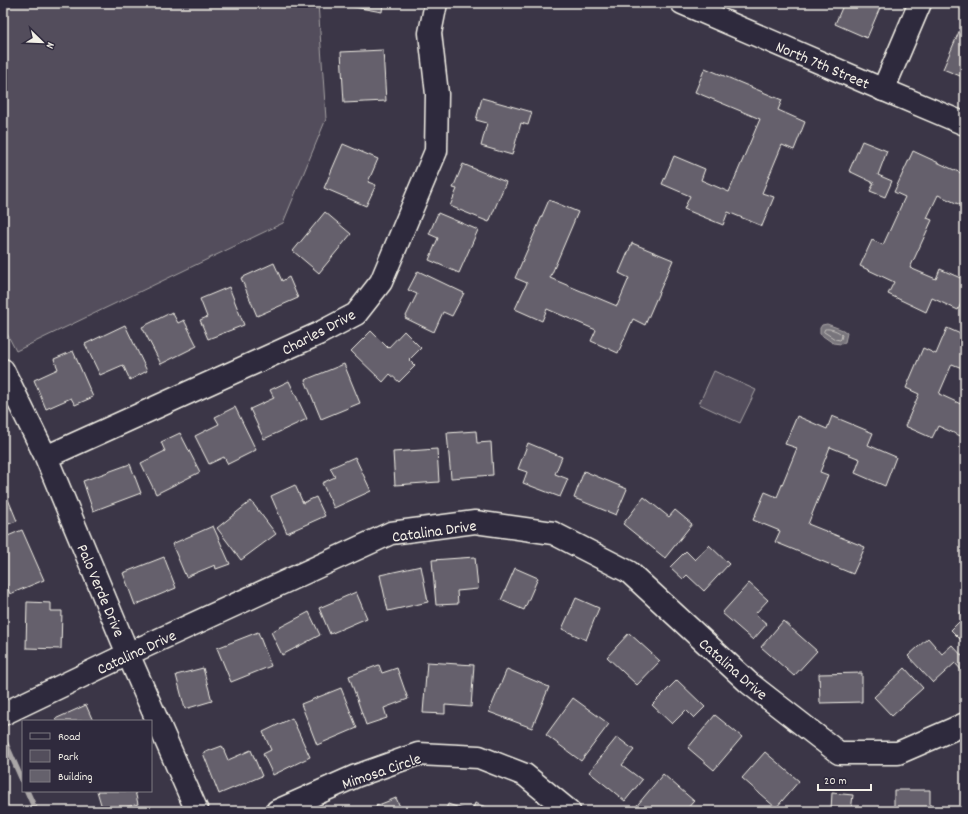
<svg xmlns="http://www.w3.org/2000/svg" width="968" height="814" font-family="Dekko,sans-serif">
<rect width="100%" height="100%" fill="#3b3647"/>
<filter id="ink" filterUnits="userSpaceOnUse"><feTurbulence type="fractalNoise" baseFrequency=".025" numOctaves="2"/><feDisplacementMap in="SourceGraphic" scale="8" xChannelSelector="R" yChannelSelector="G"/><feConvolveMatrix kernelMatrix="1 2 1 2 8 2 1 2 1" color-interpolation-filters="sRGB"/></filter>
<g filter="url(#ink)">
<path fill="#534e5c" stroke="#a4a0a2" d="M3,3H318L326,119L283,223L16,351L3,326Z
M714,371L756,390L740,423L699,404Z"/>
<path fill="#78747b" stroke="#aaa6a7" d="M827,324L843,330L847,333L845,342L841,344L833,343L820,334V328L822,325Z"/>
<g fill="none" stroke-linecap="round" stroke-linejoin="round">
<path stroke="#c2bfbc" stroke-width="1" d="M825,329C830,328 839,331 842,335L841,339L840,340L835,339L824,332Z"/>
<path stroke="#aaa6a7" stroke-width="5.5" d="M3,737L23,782
M27,791L36,811"/>
</g>
<path fill="#65616c" stroke="#f4f1e8" d="M344,3H383L382,12L343,5Z
M844,3H882L867,38L835,24Z
M964,20L965,21V78L943,69Z
M383,50L386,101L344,103L341,52Z
M705,68L782,100L778,110L805,122L794,150L782,145L762,193L774,197L762,226L728,212L723,225L684,209L690,196L662,184L674,156L705,169L701,180L729,192L760,119L695,92Z
M482,98L532,112L528,125L521,123L512,155L481,146L487,123L476,120Z
M862,141L887,151L878,175L892,181L885,197L870,191L874,183L849,171Z
M343,144L378,159L368,182L376,185L366,206L324,188Z
M913,151L965,175V207L938,195L927,218L932,220L910,268L936,279L940,269L965,280V295L958,310L932,298L926,312L888,294L894,282L860,266L872,240L883,245L905,197L894,192Z
M463,164L506,182L489,222L450,206L457,189L453,188Z
M549,200L578,212L550,278L617,306L629,278L619,273L632,243L673,260L645,325L633,319L618,353L591,341L596,330L547,309L542,321L515,309L527,283L515,278Z
M325,212L351,234L319,273L293,251Z
M438,213L478,230L459,273L429,260L438,238L429,234Z
M274,263L282,281L289,277L298,298L257,316L241,278Z
M418,271L464,293L452,316L443,312L434,332L405,318L417,294L408,290Z
M229,287L244,325L208,339L200,320L207,317L200,299Z
M172,312L178,323L184,320L197,346L161,364L142,327Z
M125,325L147,371L130,380L123,365L100,375L85,344Z
M947,328L965,336V362L962,368L952,364L939,394L965,406V438L938,426L932,438L905,426L919,394L906,388L923,348L936,354Z
M371,331L388,348L404,331L421,348L409,360L415,366L399,382L390,374L383,382L351,351Z
M73,351L93,397L75,405L71,398L46,409L34,380L58,369L54,359Z
M344,364L360,403L321,419L305,380Z
M289,381L307,419L264,439L250,409L274,398L270,390Z
M235,407L256,450L228,464L224,457L209,464L195,436L219,424L215,417Z
M797,416L827,429L832,416L873,433L868,445L896,457L885,486L855,473L860,459L830,447L820,472L828,475L808,524L865,547L853,574L775,542L780,531L753,520L765,492L777,497L797,448L785,444Z
M476,431L477,443L491,442L493,475L451,478L447,433Z
M180,433L200,472L156,494L141,463L165,451L161,442Z
M528,443L562,457L555,474L568,479L560,497L523,483L527,472L518,469Z
M437,449L439,482L395,485L393,452Z
M355,457L371,491L334,508L322,483L335,477L330,468Z
M130,464L141,493L93,511L83,481Z
M584,471L627,489L616,515L574,498Z
M295,485L303,503L316,497L325,516L287,533L271,496Z
M3,487L17,521L3,526Z
M644,497L669,517L675,510L692,524L665,558L623,524Z
M251,501L276,534L241,560L217,528Z
M213,526L230,564L216,569L215,565L186,577L172,544Z
M22,530L44,580L10,594L3,577V538Z
M709,545L729,564L704,591L687,575L683,579L670,567L686,551L695,560Z
M164,557L176,588L135,605L123,573Z
M475,557L478,589L457,591L458,604L436,605L432,560Z
M421,566L428,602L388,611L380,575Z
M515,568L538,578L524,610L501,600Z
M749,583L768,600L755,614L767,624L753,640L722,613Z
M356,592L367,618L330,634L319,608Z
M576,598L599,608L586,640L562,629Z
M27,602L51,603V611H62L61,649L26,648Z
M965,607V644L951,630L964,617L960,613Z
M309,612L320,635L282,655L271,632Z
M783,621L817,651L794,676L761,647Z
M258,632L271,666L231,682L217,648Z
M629,633L660,661L637,685L607,657Z
M928,638L942,654L952,645L965,659V672L964,673L955,663L933,683L908,656Z
M427,662L474,665L471,707L445,705V714L423,713Z
M379,665L382,673L397,668L408,699L384,708L387,718L366,725L349,676Z
M203,668L212,701L185,709L176,675Z
M905,668L923,688L892,716L874,697Z
M507,669L549,687L532,728L489,712Z
M862,673V702L820,703L819,674Z
M677,680L705,707L694,718L686,710L672,724L652,705Z
M341,688L357,728L317,745L301,704Z
M573,698L609,724L581,761L546,735Z
M86,705L93,721H56L55,719Z
M715,715L742,737L714,770L688,748Z
M292,718L310,757L273,775L263,754L271,750L263,732Z
M617,737L634,750L622,765L642,780L625,801L589,772Z
M222,746L228,760L251,750L262,776L219,794L203,753Z
M765,752L799,781L776,808L742,778Z
M663,774L694,801L685,811H637L634,809Z
M894,790H930V806H941V811H894Z
M97,791H135L138,804L114,811H103Z
M832,793L853,795L851,811H816V808L831,809Z
M396,798L402,811H378L376,806Z
M475,803L497,811H472Z
M448,804L468,811H445Z"/>
<g fill="none" stroke-linecap="round" stroke-linejoin="round">
<g stroke="#f4f1e8" stroke-width="25">
<path id="minor" d="M883,90L920,3
M3,370L46,457L128,654L197,811
M46,457L318,334L356,314L381,282L436,151L437,94L430,33L436,3
M3,714L128,654L391,533L475,522L553,533L629,572L749,683L839,753H898L965,724
M277,811L356,776L418,754L479,757L525,775L569,811"/>
</g>
<g stroke="#f4f1e8" stroke-width="25">
<path id="major" d="M682,3L870,84L965,124"/>
</g>
<use href="#minor" stroke="#2f2a3d" stroke-width="22"/>
<use href="#major" stroke="#2f2a3d" stroke-width="22"/>
</g>
</g>
<g text-anchor="middle" stroke-width="3" stroke-linejoin="round" paint-order="stroke">
<g font-size="16" fill="#f4f1e8" stroke="#2f2a3d">
<text transform="translate(823 64) rotate(23)" y="6">North 7th Street</text>
<text transform="translate(318 331) rotate(-28)" y="6">Charles Drive</text>
<text transform="translate(434 530) rotate(-8)" y="6">Catalina Drive</text>
<text transform="translate(102 590) rotate(67)" y="6">Palo Verde Drive</text>
<text transform="translate(136 651) rotate(-25)" y="6">Catalina Drive</text>
<text transform="translate(734 668) rotate(41)" y="6">Catalina Drive</text>
<text transform="translate(381 770) rotate(-19)" y="6">Mimosa Circle</text>
</g>
</g>
<rect width="968" height="814" fill="none" stroke="#2f2a3d" stroke-width="16"/>
<rect x="8" y="8" width="952" height="798" fill="none" stroke="#f4f1e8" stroke-width="1.5" filter="url(#ink)"/>
<rect x="22" y="720" width="130" height="72" fill="#2f2a3d" stroke="#7e7a81"/>
<rect x="30" y="733" width="20" height="6" fill="#2f2a3d" stroke="#7e7a81"/>
<text x="58" y="740" font-size="12" fill="#f4f1e8">Road</text>
<rect x="30" y="750" width="20" height="12" fill="#534e5c" stroke="#7e7a81"/>
<text x="58" y="760" font-size="12" fill="#f4f1e8">Park</text>
<rect x="30" y="770" width="20" height="12" fill="#65616c" stroke="#7e7a81"/>
<text x="58" y="780" font-size="12" fill="#f4f1e8">Building</text>
<g transform="translate(42 42) rotate(113)" stroke="#2f2a3d" stroke-width="3" paint-order="stroke">
<path d="M0-3L7 15L0 10L-7 15Z" fill="#f4f1e8"/>
<text y="-6" font-size="11" font-weight="bold" text-anchor="middle" fill="#f4f1e8">N</text>
</g>
<path d="M818 784v6h53v-6" fill="none" stroke="#f4f1e8" stroke-width="2"/>
<text x="824" y="784" font-size="12" fill="#f4f1e8" stroke="#2f2a3d" stroke-width="3" paint-order="stroke">20 m</text>
</svg>
